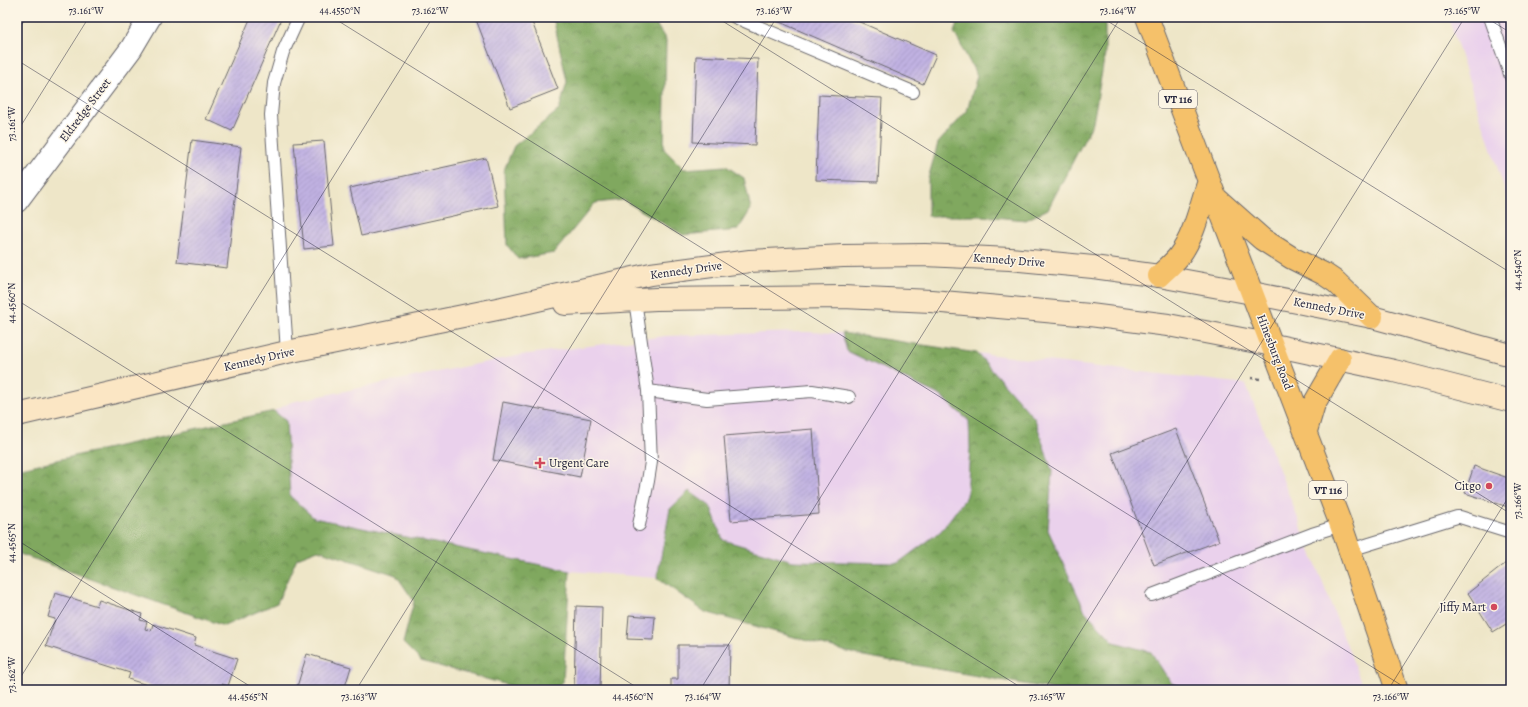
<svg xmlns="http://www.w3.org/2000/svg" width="1528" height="707" font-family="Alegreya,serif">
<defs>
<pattern id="forest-crowns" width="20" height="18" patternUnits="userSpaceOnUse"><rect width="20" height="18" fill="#80a85e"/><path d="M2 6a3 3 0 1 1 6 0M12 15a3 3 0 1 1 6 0" fill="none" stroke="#68884f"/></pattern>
<pattern id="building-hatch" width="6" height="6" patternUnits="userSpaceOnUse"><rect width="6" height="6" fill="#c1b2e3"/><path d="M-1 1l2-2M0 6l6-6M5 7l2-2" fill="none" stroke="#9c90b9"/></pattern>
</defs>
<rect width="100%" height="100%" fill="#fcf5e5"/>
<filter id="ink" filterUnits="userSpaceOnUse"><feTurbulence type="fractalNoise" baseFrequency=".025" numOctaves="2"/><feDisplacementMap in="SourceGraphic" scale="8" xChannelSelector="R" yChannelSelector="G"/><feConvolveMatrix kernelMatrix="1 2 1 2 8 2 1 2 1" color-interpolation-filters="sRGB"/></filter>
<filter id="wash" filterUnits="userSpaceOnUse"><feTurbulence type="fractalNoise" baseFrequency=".012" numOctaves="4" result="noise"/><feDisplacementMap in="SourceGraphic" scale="16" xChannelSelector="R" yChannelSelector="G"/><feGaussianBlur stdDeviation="0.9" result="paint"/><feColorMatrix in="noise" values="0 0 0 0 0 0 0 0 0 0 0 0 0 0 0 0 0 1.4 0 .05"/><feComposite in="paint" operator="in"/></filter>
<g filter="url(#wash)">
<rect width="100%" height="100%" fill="#eee6c8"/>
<path fill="#ead1ec" d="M1448,17H1511V209Z
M803,332L842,333L847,351L941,396L969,421L970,448L967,496L941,531L898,563L793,561L723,540L710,506L670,509L657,578L570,571L314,518L290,496L286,421L274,411L291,402L521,355L665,336Z
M977,353L1246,384L1364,690H1187L1171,683L1151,652L1114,642L1085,611L1048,530L1052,471L1035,419Z"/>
<path fill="url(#forest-crowns)" stroke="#51654c" d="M553,17H645L654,21L666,40L664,149L684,169L726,166L744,178L751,209L738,230L683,235L623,200L595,203L554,253L518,259L507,245L504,170L514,146L559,110L567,82Z
M960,17H1105V54L1093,123L1048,209L1026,220L983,216H928V179L938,143L967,111L977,76L954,32Z
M842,333L977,353L1035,419L1052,471L1048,530L1085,611L1114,642L1151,652L1171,683L1187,690H1057L858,655L705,612L657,578L670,509L689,491L710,506L723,540L793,561L898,563L941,531L967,496L970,448L969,421L941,396L847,351Z
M274,411L286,421L290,496L314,518L570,571L563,682L551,690H526L421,661L403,643L414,601L396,575L318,550L297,558L277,603L224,626L17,553V469Z"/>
<g id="blocks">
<path fill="url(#building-hatch)" d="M251,17H282L232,131L206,119Z
M475,17H530L558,89L510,108Z
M768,17H848L936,55L923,84Z
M696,56L758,59L755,145L693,142Z
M819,95L882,98L878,182L816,180Z
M192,140L241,147L227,268L177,262Z
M324,141L334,246L304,249L294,143Z
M486,158L498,206L361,236L350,188Z
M503,402L591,419L580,477L493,460Z
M813,429L819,514L731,521L724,436Z
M1176,429L1219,541L1154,565L1112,453Z
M1474,466L1511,479V508L1465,493Z
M1507,559L1511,560V621L1493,632L1468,593L1506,563Z
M55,593L97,606L99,600L142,614L140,620L147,622L145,629L151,631L153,624L196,638L194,645L237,659L228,686L222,684L220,690H163L128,679L130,673L46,646L55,619L48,617Z
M576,606L602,607L600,690H574Z
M629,615L655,617L653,640L627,639Z
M678,645H730L729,690H671V679H678Z
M307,654L351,667L344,690H296Z"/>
</g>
</g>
<g filter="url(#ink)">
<use href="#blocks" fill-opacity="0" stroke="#69676c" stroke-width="1"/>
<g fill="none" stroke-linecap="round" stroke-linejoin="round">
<g stroke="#69676c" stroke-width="14">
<path id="lane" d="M735,17L913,92
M1490,17L1511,77
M17,18L18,17
M635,300L648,391L651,462L648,481L639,525
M287,352L271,115L274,83L283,52L299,17
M648,391L707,399L812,391L849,397
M1350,550L1457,517H1460L1511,533
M1152,595L1312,534L1341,525"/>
</g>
<g stroke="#69676c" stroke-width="24">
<path id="street" d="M17,201L131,49L150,17"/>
</g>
<g stroke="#69676c" stroke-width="24">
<path id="secondary" d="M565,304L656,299L843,297L931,301L1090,315L1168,325L1273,345L1394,371L1511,401
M17,415L287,352L502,308L651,274L750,261L843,256L925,255L1010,259L1093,267L1159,276L1252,293L1372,317L1511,355"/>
</g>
<g stroke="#69676c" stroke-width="24">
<path id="primary" d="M1147,17L1209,181L1341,525L1397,690
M1218,200L1262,239L1292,258L1324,274L1336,282L1372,317
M1159,276C1165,270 1173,264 1179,256C1195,235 1200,206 1209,181
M1306,431L1314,404L1340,359"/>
</g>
<path stroke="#69676c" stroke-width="2.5" stroke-dasharray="3 3" stroke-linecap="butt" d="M1251,378L1261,379"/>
<use href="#lane" stroke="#fff" stroke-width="12"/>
<use href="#street" stroke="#fff" stroke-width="22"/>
<use href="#secondary" stroke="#fbe6c4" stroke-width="22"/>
<use href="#primary" stroke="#f5c16b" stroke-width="22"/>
</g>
</g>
<path fill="none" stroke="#22223b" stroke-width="1" stroke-opacity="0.45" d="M332,17L1409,690M716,17L1511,514M1101,17L1511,273M1485,17L1511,33M17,60L1025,690M17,132L89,17M17,300L641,690M17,540L256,690M17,683L433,17M356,690L777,17M700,690L1121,17M1044,690L1465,17M1388,690L1511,493"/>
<g fill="#d1495b" stroke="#fcf5e5" stroke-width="1.5">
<path d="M538 457h4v4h4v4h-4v4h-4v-4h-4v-4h4z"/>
<circle cx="1489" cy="486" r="4"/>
<circle cx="1494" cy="607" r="4"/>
</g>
<g text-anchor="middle" stroke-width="3" stroke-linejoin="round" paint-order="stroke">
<g fill="#fcf5e5" stroke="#63616e" stroke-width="1">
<rect x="1159" y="90" width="38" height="18" rx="3"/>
<rect x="1309" y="481" width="38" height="18" rx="3"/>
</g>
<g font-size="11" font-weight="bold" fill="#22223b">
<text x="1178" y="103">VT 116</text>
<text x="1328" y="494">VT 116</text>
</g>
<g font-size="12" fill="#22223b" stroke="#fcf5e5">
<text transform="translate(85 110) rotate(-53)" y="4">Eldredge Street</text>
<text transform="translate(1009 260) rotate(4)" y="4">Kennedy Drive</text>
<text transform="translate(686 270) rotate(-8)" y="4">Kennedy Drive</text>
<text transform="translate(1329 308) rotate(11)" y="4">Kennedy Drive</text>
<text transform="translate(1275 352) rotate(69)" y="4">Hinesburg Road</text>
<text transform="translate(259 359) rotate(-13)" y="4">Kennedy Drive</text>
</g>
<g font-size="12" fill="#22223b" stroke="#fcf5e5" text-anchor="end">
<text x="549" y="467" text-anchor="start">Urgent Care</text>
<text x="1481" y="490">Citgo</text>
<text x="1486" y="611">Jiffy Mart</text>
</g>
</g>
<rect width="1528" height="707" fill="none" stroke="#fcf5e5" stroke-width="44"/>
<rect x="22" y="22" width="1484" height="663" fill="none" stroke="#22223b" stroke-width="1.5"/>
<g font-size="10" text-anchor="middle" fill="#22223b">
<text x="86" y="14">73.161°W</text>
<text x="340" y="14">44.4550°N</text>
<text x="430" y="14">73.162°W</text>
<text x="774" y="14">73.163°W</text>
<text x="1118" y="14">73.164°W</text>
<text x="1462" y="14">73.165°W</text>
<text transform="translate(11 124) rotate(-90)" y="4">73.161°W</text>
<text transform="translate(1517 270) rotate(-90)" y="4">44.4540°N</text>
<text transform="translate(11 303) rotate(-90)" y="4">44.4560°N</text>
<text transform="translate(1517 501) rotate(-90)" y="4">73.166°W</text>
<text transform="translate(11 543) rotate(-90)" y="4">44.4565°N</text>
<text transform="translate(11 675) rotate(-90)" y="4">73.162°W</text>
<text x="248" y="700">44.4565°N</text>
<text x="359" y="700">73.163°W</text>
<text x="633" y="700">44.4560°N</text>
<text x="703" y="700">73.164°W</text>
<text x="1047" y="700">73.165°W</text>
<text x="1391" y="700">73.166°W</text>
</g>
</svg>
